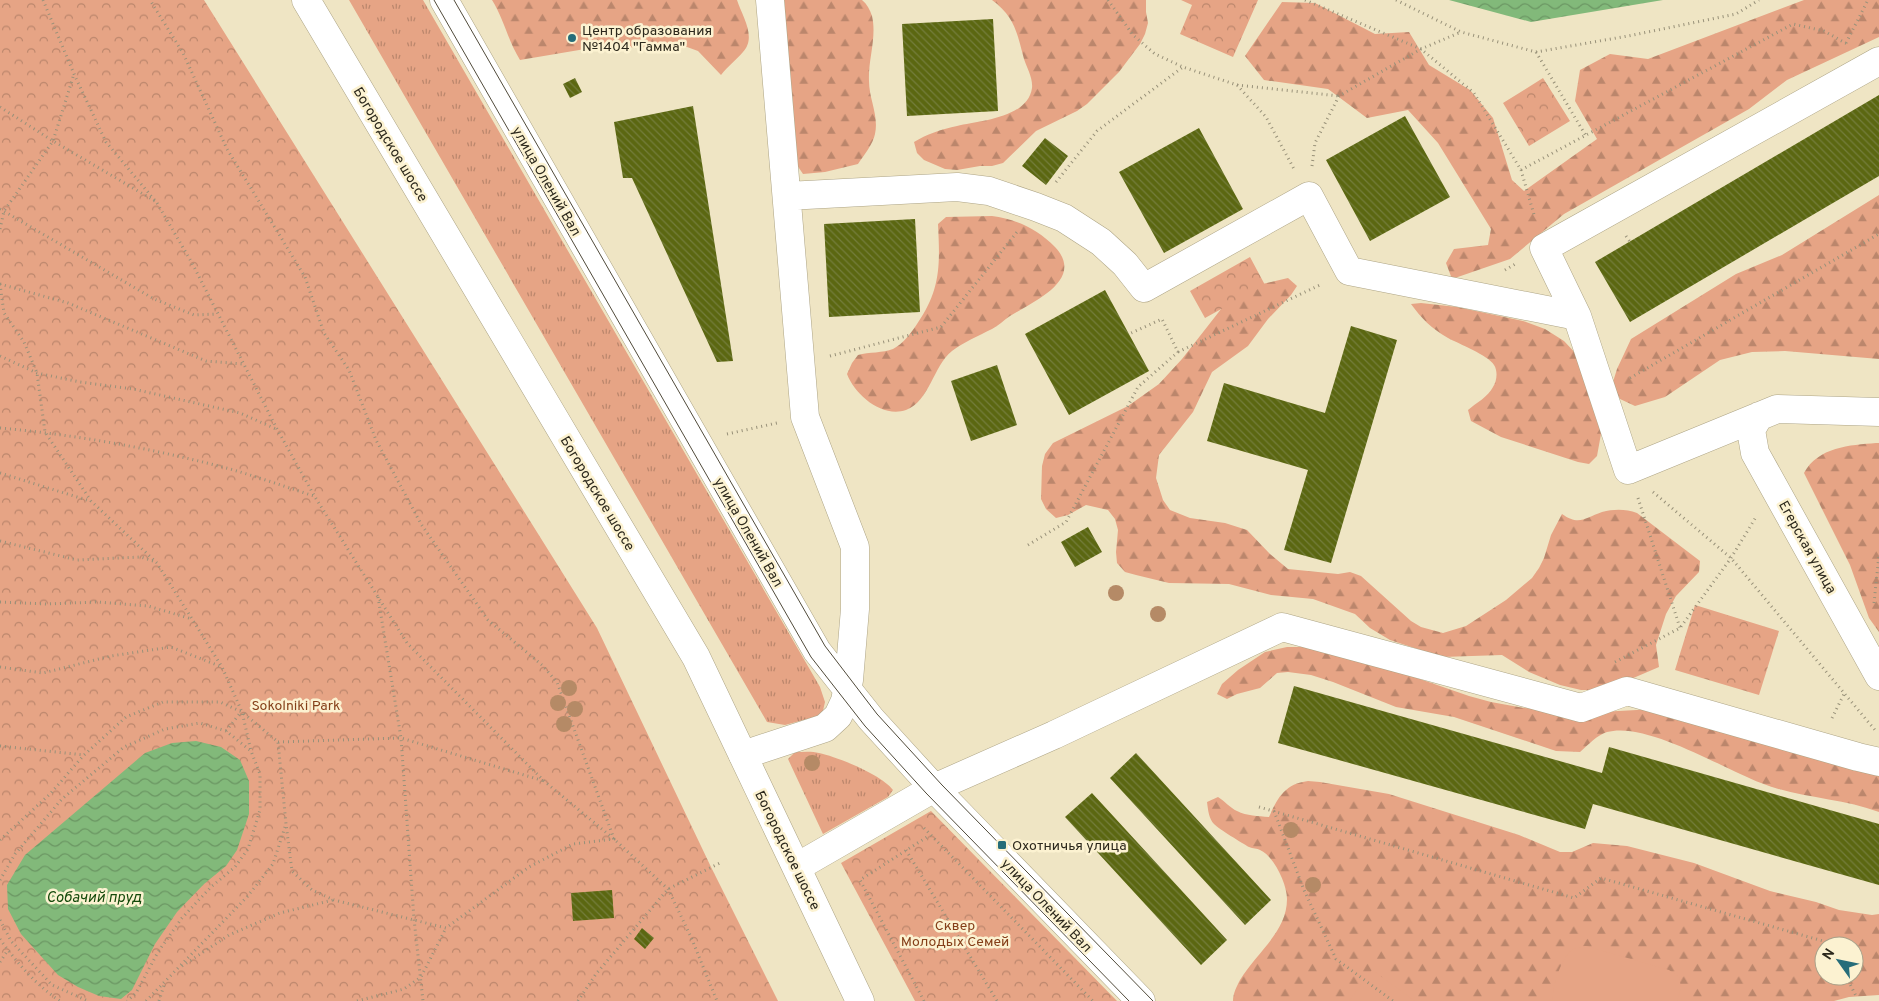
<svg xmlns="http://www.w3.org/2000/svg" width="1879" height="1001" font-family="Overpass,sans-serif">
<defs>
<pattern id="grass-tufts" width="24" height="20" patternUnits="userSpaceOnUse" patternTransform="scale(1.25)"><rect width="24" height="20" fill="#e6a485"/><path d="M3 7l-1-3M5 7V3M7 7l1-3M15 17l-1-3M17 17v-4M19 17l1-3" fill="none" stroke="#bb866c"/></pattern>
<pattern id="forest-firs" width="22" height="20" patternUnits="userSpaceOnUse" patternTransform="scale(1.25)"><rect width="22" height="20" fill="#e6a485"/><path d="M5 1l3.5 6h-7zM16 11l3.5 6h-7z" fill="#bb866c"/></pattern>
<pattern id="park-crowns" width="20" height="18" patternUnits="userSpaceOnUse" patternTransform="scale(1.25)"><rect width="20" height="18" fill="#e6a485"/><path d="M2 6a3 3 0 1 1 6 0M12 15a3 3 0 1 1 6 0" fill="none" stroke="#bb866c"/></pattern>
<pattern id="water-waves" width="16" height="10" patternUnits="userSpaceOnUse" patternTransform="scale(1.25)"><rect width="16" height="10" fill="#82b97a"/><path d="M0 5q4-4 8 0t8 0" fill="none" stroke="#6b9663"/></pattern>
<pattern id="building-back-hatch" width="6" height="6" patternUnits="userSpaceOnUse" patternTransform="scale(1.25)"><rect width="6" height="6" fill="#5b6711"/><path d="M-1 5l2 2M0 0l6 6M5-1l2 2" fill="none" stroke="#747d3c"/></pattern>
</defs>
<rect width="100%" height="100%" fill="#efe5c4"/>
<path fill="url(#grass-tufts)" d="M349,0H423L820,687L825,702L822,715L785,725L767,722Z
M795,752C803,752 812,751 819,753C838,757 882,775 893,790L888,797L823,834L788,759Z"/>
<path fill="url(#forest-firs)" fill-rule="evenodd" d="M492,0H737C742,16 757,37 743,52C736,60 728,66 721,75L698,51L687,47L591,48L520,60C508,41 504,19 492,0Z
M784,0H862C867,4 870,10 872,16C877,37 868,60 869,81C869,99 879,116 875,134C873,144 864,155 858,164L825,172L803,174L797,165Z
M992,0H1146V12L1148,23L1145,34L1140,44L1119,72L1087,104L1077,111L1036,131L1003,163L992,166H980L957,170L945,169L924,160L917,153L914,142C927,134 942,129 957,126C979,121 1028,118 1032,88C1033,78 1027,68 1024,59C1017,33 1015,17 992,0Z
M1804,0H1879V37L1787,80L1749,109L1564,214L1510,259L1452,279L1446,263L1454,249L1488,245L1491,229L1438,143L1408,110L1367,118L1328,89L1264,80L1245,56L1282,2L1315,3L1375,34L1409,32L1429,65L1470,90L1493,118L1512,180L1524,191L1597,139L1575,101L1580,70L1610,54L1648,59Z
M1879,195V359L1785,351L1752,352L1720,360L1665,397L1635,406L1620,399L1612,385L1617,369L1631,339L1736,274L1782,255Z
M992,216C1016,219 1038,229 1055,247C1086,280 1032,302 1010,316C1004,320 998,326 992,329C978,336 964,342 952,351C933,366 930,401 906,410C882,418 855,395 847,374L852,363L858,355C869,352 883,353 893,349C903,344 911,333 917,324C941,289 940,265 938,224L946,217Z
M1288,278L1297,286L1291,295L1268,319L1248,346L1212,372L1193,412L1159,455L1156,478L1163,500L1170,510L1190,518L1225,523L1247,530L1270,554L1288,569L1338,574L1350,572L1361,576L1411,621L1421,627L1443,633L1466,626L1506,600L1532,578L1539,568L1544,558L1551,535L1562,514C1579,526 1585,518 1602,512C1614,509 1626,509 1637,513L1700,561L1699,572L1676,596L1666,614L1656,645L1659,667L1624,682L1592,690H1581L1560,685L1529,672L1502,655L1442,657L1390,640L1370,628L1355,614L1313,599L1271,595L1229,584L1169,583L1136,575L1125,572L1117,563L1116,552L1118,530L1115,519L1108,510L1086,505L1068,515L1056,518L1046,509L1041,499L1042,466L1045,454L1053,443L1128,406L1159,384L1182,359L1225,304L1254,286Z
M1421,303L1457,307L1523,321L1545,329L1564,341L1580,358L1603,423L1597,456L1589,464L1578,462L1501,437L1471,421L1468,410C1476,403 1488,397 1493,387C1497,381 1498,371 1494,365C1488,355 1459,344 1448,338C1432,329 1421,318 1411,304Z
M1876,443H1879V632L1869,618L1850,565L1804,473C1818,447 1850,445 1876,443Z
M1287,647H1309L1365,660L1469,696L1491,702L1524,708L1600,712L1655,709L1879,775V812C1841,798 1798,798 1761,783C1724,769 1646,721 1607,732C1597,735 1588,745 1580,752L1556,751L1454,717L1396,707L1333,682L1311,675L1288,672L1277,673L1260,688L1237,694L1227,699L1217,694L1222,684L1238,670L1265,652Z
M1308,781L1320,782L1389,794L1519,835L1560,852H1572L1593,843L1627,846L1694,863L1770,891L1816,902L1839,910L1872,915L1879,914V995L1849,997L1834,1001H1233C1233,993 1237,986 1240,980C1256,953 1287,932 1287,899C1287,884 1274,856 1260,850C1257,848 1253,849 1249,847C1242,843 1219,829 1214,824C1209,819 1208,810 1207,802L1218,797C1225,801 1230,808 1237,811C1247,816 1258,816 1269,817C1278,797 1285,784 1308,781ZM1824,946H1854V976H1824Z"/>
<path fill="url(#park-crowns)" d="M0,0H204L597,628L711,867L778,1001H0Z
M1181,0H1258L1233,57L1180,34L1192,5Z
M1543,78L1570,121L1529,146L1503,103Z
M1250,257L1265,285L1205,318L1190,291Z
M1695,605L1779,631L1759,695L1675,670Z
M931,811L1117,1001H915L841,863Z"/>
<path fill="#e6a485" d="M1586,946L1669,970L1679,977L1681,988L1677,1001H1553C1551,989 1562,954 1574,949C1577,947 1582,947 1586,946Z
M1372,970L1415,1001H1349Z"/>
<path fill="url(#water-waves)" d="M1449,0H1663L1531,22Z
M196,741L221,747L240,760L249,781V814L237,850L226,866L204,884L177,912L155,944L132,990L121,999L99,996L78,987L58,975L21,934L8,909L7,885L25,855L145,753L172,743Z"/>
<path fill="url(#building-back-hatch)" d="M993,19L998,111L907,116L902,24Z
M575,78L582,92L570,98L563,84Z
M1879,95V176L1630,322L1595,262Z
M693,106L733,361L717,362L632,178H623L614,122Z
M1405,116L1450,197L1370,241L1326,160Z
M1199,128L1243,209L1164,253L1119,172Z
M1045,138L1068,156L1046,185L1022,166Z
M915,219L920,312L829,317L824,224Z
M1105,290L1149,371L1069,415L1025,334Z
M1351,326L1397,340L1331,563L1284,550L1308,470L1207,441L1224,383L1325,413Z
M997,365L1017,425L971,441L951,381Z
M1088,527L1102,552L1075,567L1061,542Z
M1294,686L1602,773L1609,747L1879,824V885L1593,804L1585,829L1278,743Z
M1136,753L1271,900L1245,925L1110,778Z
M1092,793L1227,940L1201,965L1065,817Z
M612,890L614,918L573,921L571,893Z
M642,928L654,938L645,949L634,939Z"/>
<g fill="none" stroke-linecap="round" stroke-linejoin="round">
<g stroke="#ada485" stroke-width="29">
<path id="minor" d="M444,0L817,651L871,719L934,788L1141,1001
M787,196L957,187L989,191L1036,207L1064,218L1101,242L1125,264L1144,288L1309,196L1349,271L1577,316L1628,470L1777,409L1879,412
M1577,316L1544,248L1879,61
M1759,416L1751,430L1755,453L1879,676
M743,755L825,728L838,716L845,701L849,680L855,609V547L805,417L770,0
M797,867L934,788L1054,735L1282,627L1581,708L1627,691L1858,757L1879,762"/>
</g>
<g stroke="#ada485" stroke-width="29">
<path id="major" d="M306,0L696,657L860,1001"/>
</g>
<path stroke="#989179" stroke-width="3" stroke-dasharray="1 4" stroke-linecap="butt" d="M43,0L74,74L106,142L157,203L192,263L277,429L315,497L407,643L544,781L614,839L668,889L691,937L717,1001
M1108,0L1133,35L1155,54L1183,67L1237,85L1266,117L1294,169
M1305,0L1421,49L1474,93L1521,170L1535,218
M1396,0L1461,32L1536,52L1628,36L1736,14L1759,0
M1846,43L1868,0
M1536,52L1586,136
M1237,85L1339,96
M0,107L53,141L155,201
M1312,166L1315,143L1339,96L1421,49L1461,32
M1521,170L1793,24L1824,31L1847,44
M1056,182L1097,131L1183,67
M0,209L154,299L194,315L217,314
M0,229L4,211L53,141L74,74
M1626,236L1630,242
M1505,270L1517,263
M0,284L4,313L24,342L37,373L45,432L91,501L157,563L222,667L242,712L251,751
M0,284L68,303L206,361L243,364
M1178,352L1322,284
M0,356L37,373L80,382L133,389L240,413L276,429
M830,356L941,327L1017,232
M1630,378L1879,234
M0,428C78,435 155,449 230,469C258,477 286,487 314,496
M727,434L777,423
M0,473L90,501
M1653,492L1731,558L1875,730
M1638,498L1680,628
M0,541L77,560L141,557L156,562
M1028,545L1066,522L1138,387L1178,352L1162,319L1129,334
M378,597L401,738L414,919L423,1001
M0,602L46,604L97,602L148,606L192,619
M1874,603L1879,555
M1615,662L1680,628L1731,558L1756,517
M0,667L43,673L111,656L171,647L222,667
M1832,718L1844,694
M226,731L241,712
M278,742L401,738L544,781
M0,746L84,755
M1259,807L1574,898L1601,878L1830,943L1831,946
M1274,811L1304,890L1336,959L1393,1001
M924,828L1093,1001
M0,840L50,794L84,755L126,717L163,702H220L242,712L278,742L286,824L292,871L312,890L334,900L446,928L529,867L573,844L614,839L557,682L542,665L488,620L421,524L376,440L349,370L324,333L305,277L227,149L183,53L150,0
M906,850L997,1001
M0,880L15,854L62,799L124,747L165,729L200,723L226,731L251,751L260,774V810L248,849L235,867L211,887L182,918L158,952L136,993L127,1001
M0,920L11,941L52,985L88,1001
M0,939C16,962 37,986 60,1001
M0,962L8,950
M182,966L229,935L280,913L333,900
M1846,976L1857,998
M146,1001L247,897L273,864L285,827
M159,1001L165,982
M357,1001L404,989L421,977L446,928
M578,1001L596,974L668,889L722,862
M924,1001L860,880L930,835"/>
<use href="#minor" stroke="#fff" stroke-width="28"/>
<use href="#major" stroke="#fff" stroke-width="28"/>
<path stroke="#514b3b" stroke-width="1" d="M434,0L811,657L865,726L926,793L1129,1001
M454,0L825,646L877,714L942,785L1153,1001"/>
</g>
<g fill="#b58a66">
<circle cx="1116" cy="593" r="8"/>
<circle cx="1158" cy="614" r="8"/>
<circle cx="569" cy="688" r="8"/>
<circle cx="558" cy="703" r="8"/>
<circle cx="575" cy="709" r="8"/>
<circle cx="564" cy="724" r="8"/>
<circle cx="812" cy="763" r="8"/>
<circle cx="1291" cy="830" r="8"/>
<circle cx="1313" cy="885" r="8"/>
</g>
<g fill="#266d7a" stroke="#fcf2d1" stroke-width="2">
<circle cx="572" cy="38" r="5"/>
<rect x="997" y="840" width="10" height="10" rx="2.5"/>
</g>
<g text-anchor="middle" stroke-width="5" stroke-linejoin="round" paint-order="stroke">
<g font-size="14" fill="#2c281c" stroke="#fcf2d1" text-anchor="start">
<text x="582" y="35">Центр образования<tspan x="582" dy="16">№1404 "Гамма"</tspan></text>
<text x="1012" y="850">Охотничья улица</text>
</g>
<g font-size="14" fill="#2c281c" stroke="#fcf2d1">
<text transform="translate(391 144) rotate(59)" y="5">Богородское шоссе</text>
<text transform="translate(547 181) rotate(60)" y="5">улица Олений Вал</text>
<text transform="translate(598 493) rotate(59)" y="5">Богородское шоссе</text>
<text transform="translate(749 532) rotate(60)" y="5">улица Олений Вал</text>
<text transform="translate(1808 547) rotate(61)" y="5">Егерская улица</text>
<text transform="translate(788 850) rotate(64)" y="5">Богородское шоссе</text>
<text transform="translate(1047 905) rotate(46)" y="5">улица Олений Вал</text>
</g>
<g font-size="14" fill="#853f19" stroke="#fcf2d1">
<text x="296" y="710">Sokolniki Park</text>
<text x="955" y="930">Сквер<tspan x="955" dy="16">Молодых Семей</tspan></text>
</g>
<g font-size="15" font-style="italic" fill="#13490a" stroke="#fcf2d1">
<text x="94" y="902">Собачий пруд</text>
</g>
</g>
<g transform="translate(1839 961) rotate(303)"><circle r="24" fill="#fcf2d1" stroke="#a9a189"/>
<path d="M0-4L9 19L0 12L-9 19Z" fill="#266d7a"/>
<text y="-8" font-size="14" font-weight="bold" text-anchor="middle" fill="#2c281c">N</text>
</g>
</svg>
